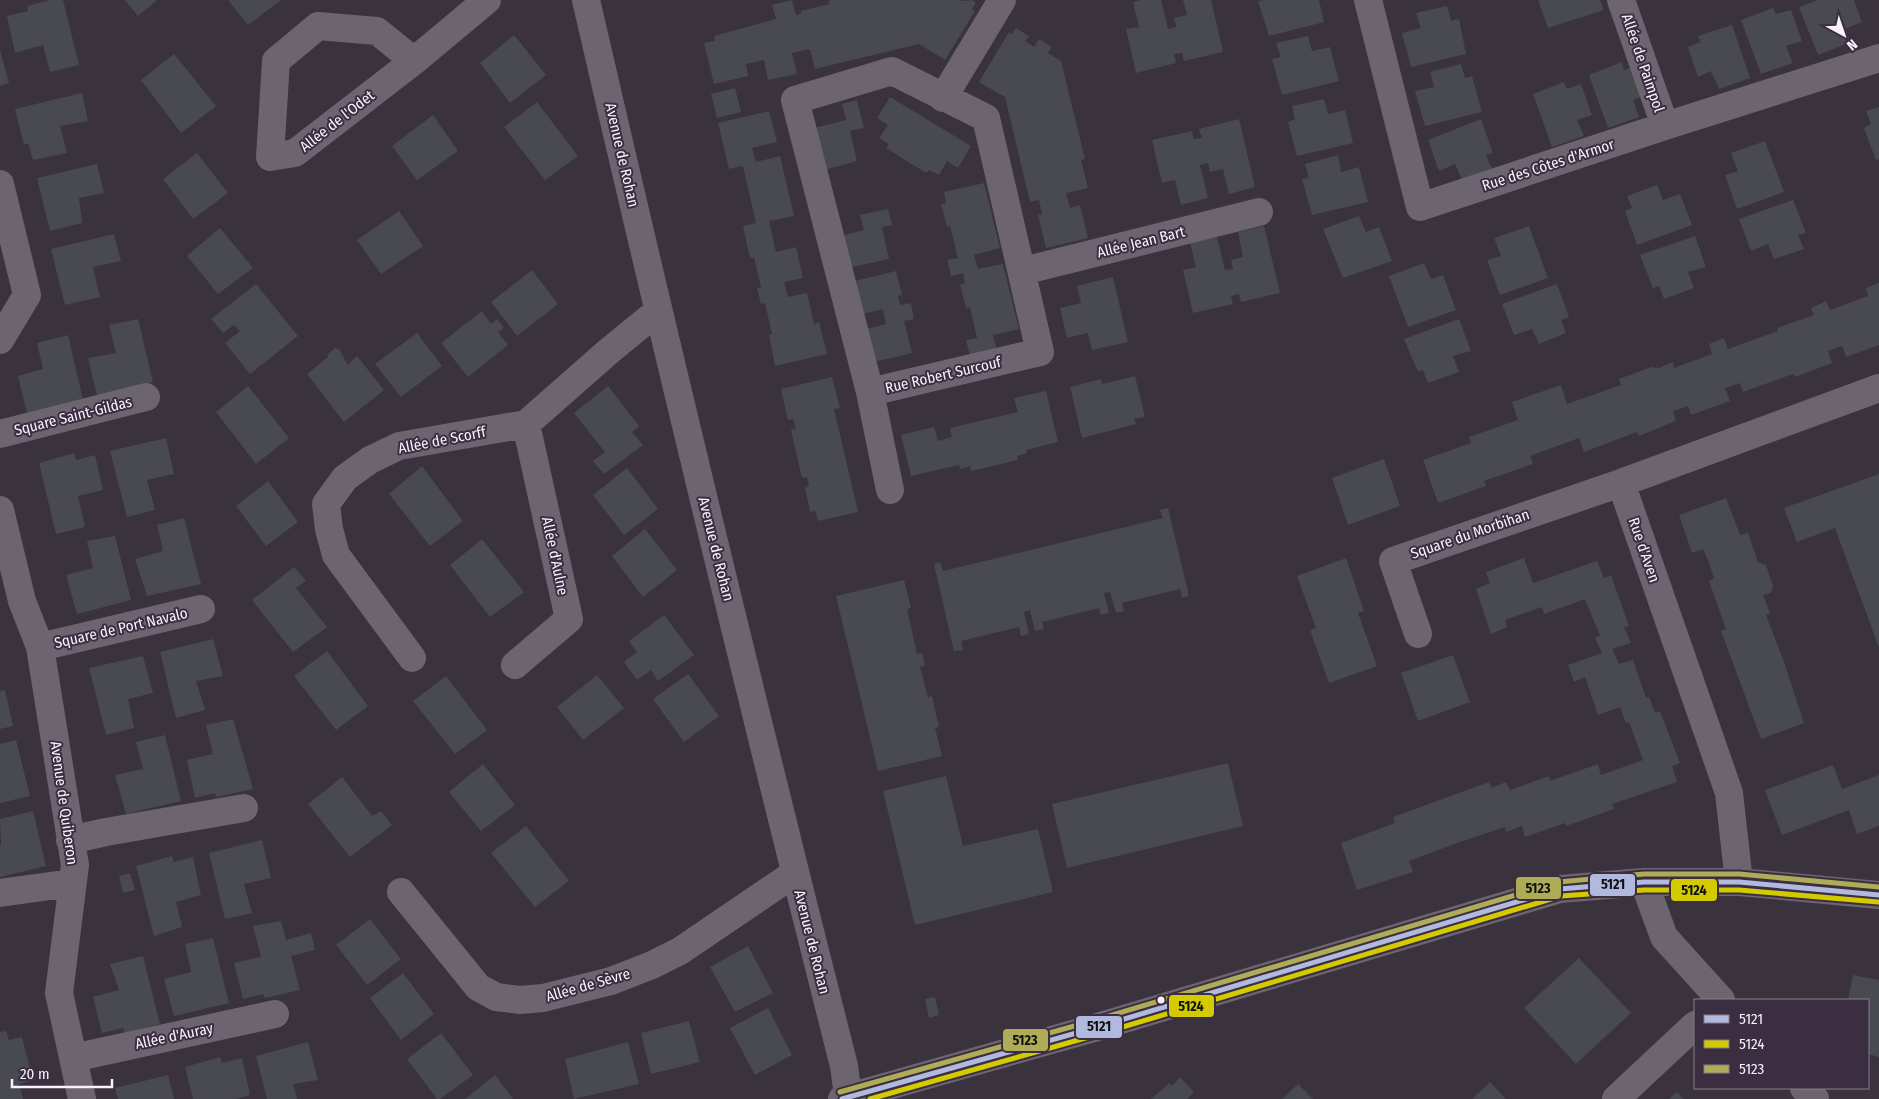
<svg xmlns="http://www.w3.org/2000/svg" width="1879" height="1099" font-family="'Fira Sans Condensed',sans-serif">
<rect width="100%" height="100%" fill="#3a323d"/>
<path fill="#484a4f" d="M50,0H63L79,65L50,72L43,45L15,53L7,16L28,11L27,6Z
M125,0H157L138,16Z
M228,0H281L248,25Z
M792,0L796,15L802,13L801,11L829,4L828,1L831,0H958L960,1L972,0L976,3L972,9L975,11L945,60L919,44L815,69L810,49L792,53L797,74L768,80L764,60L746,64L748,76L714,84L704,43L715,41L714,36L776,19L772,5Z
M1141,0H1161L1168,29L1176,27L1174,18L1187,15L1183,0H1211L1223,52L1184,61L1182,53L1174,54L1176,63L1136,73L1126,29L1139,27L1133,2Z
M1263,0H1319L1324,22L1269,36L1258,1Z
M1538,0H1600L1604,10L1548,28Z
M1818,0H1854L1862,22L1845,29L1851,42L1818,55L1799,7Z
M1447,6L1451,21L1459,19L1466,54L1411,67L1402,33L1421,28L1416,13Z
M1773,8L1776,14L1791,10L1802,41L1786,46L1793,63L1761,74L1741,20Z
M1732,25L1750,78L1719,89L1711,71L1698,77L1688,47L1701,42L1698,36Z
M1016,28L1029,36L1025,41L1034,47L1039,39L1052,47L1048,53L1061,61L1085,159L1081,160L1088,188L1066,193L1070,208L1080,205L1088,238L1046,248L1038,215L1042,214L1039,200L1030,202L1005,97L979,82L1009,32L1012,34Z
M514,35L546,75L510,103L480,63Z
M1308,36L1312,51L1330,47L1339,81L1282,95L1272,59L1281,57L1276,43Z
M0,50L9,83L0,86Z
M174,54L216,106L181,133L141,80Z
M1622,62L1624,70L1638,65L1649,94L1633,100L1639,117L1608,128L1589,75Z
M1461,64L1465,78L1472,76L1482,112L1425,126L1415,91L1434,87L1430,72Z
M1564,82L1567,89L1581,84L1592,115L1577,120L1584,136L1552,147L1533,94Z
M735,88L741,112L717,118L711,94Z
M82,93L88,121L60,126L67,153L33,160L28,143L24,145L15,109Z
M890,97L971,146L958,168L947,161L939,175L929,170L926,173L886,148L889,144L879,138L888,125L877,118Z
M1324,99L1328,114L1345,110L1353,143L1297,156L1288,122L1295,119L1292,106Z
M857,100L864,128L850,131L857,161L824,170L814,128L846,120L842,104Z
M537,102L578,156L545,180L504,127Z
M1879,107V159L1876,160L1864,128L1871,124L1866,111Z
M769,111L777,142L752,148L756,162L780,156L794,216L769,221L776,252L796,247L803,278L784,282L788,297L807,293L814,324L819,322L827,354L775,366L769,335L772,334L765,303L761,304L757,288H761L754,257L750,258L743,226L756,223L743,166L729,169L718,123Z
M433,115L458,151L417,180L392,146Z
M1239,119L1255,187L1229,194L1223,169L1210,172L1208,163L1200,165L1208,198L1181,205L1175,180L1162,183L1152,140L1192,131L1194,139L1202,138L1199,129Z
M1481,119L1493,153L1486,155L1492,169L1462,180L1455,164L1439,171L1428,140Z
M1765,141L1784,192L1737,209L1725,175L1738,171L1731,153Z
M197,153L228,193L193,219L163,179Z
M1338,155L1341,172L1359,167L1368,202L1312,215L1302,179L1309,178L1305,164Z
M97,164L104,193L79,198L82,223L50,231L37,178Z
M984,183L1000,248L974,255L978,269L1003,264L1019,329L993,335L997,350L970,356L966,340L977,338L970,307L966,308L960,285L965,283L963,273L951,276L947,260L958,258L950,226L947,227L941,204L946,203L944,192Z
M1657,185L1663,200L1680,194L1692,225L1637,245L1625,211L1632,208L1627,196Z
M1793,200L1806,233L1798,235L1804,249L1774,259L1768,244L1751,251L1739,219Z
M888,209L892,225L882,227L889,259L848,268L840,236L864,230L860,215Z
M399,211L423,246L381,274L357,240Z
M1359,216L1366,232L1379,227L1392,261L1343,278L1323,229Z
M1264,226L1280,293L1241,302L1239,294L1231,296L1233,304L1193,313L1183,270L1196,267L1190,243L1217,237L1225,270L1233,269L1231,260L1243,257L1238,232Z
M1529,226L1548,278L1500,295L1487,260L1501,256L1494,238Z
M220,228L253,268L218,294L187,256Z
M114,234L121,261L93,267L100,297L65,305L51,249Z
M1695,236L1706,267L1688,272L1694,288L1664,299L1659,286L1653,288L1640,255Z
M1424,263L1431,279L1443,275L1456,310L1408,327L1389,276Z
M532,270L558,304L517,336L491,302Z
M896,271L902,295L898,296L900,305L911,303L914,319L904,321L912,353L870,363L862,330L886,324L883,309L859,315L851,282Z
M1113,277L1128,342L1092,350L1088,333L1067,338L1060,308L1081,303L1077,286Z
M1879,283V345L1846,357L1842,346L1828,351L1832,363L1795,377L1793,374L1743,392L1740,383L1725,388L1730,401L1691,415L1688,406L1673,411L1676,421L1639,436L1637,432L1584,452L1579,438L1530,456L1533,464L1484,481L1486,486L1438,503L1423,460L1471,443L1469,437L1518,420L1512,402L1561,385L1567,404L1621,385L1619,379L1651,367L1659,368L1673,362L1674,368L1712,354L1709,344L1724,338L1728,349L1778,331L1777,328L1814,315L1811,308L1826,301L1830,310L1868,296L1866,288Z
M256,284L298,336L250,374L225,343L240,331L234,325L223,333L211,319Z
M1557,284L1569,317L1561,320L1566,333L1539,344L1532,329L1514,335L1502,304Z
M482,311L491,324L497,319L504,328L498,332L508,345L468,377L441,343Z
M138,319L153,382L97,396L88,358L116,353L109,325Z
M1459,319L1471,351L1453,356L1459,372L1428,383L1423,370L1418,372L1404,339Z
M417,333L442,366L401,397L375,364Z
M68,335L83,400L27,413L18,376L43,369L37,343Z
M335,348L339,349L348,365L357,356L384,390L344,422L307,374L328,357L327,355Z
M1135,376L1145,417L1134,419L1136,424L1082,438L1070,387L1101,379L1102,384Z
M832,377L840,408L834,409L858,512L818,521L815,511L810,512L805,488L809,486L807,477L802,478L791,430L796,428L793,419L788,420L781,389Z
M248,386L289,438L256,464L216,412Z
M608,386L639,426L632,432L643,445L604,474L593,461L605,452L574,413Z
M1046,391L1058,442L1026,450L1027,453L1017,456L1018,460L971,471L970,466L960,469L959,465L911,476L901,435L934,427L938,441L952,437L950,428L1018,412L1014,398Z
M166,438L174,474L147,480L155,510L127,517L110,451Z
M74,453L76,460L95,455L103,490L78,496L85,527L56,534L39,463Z
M1384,459L1400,506L1348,525L1332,478Z
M422,466L463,521L430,546L389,494Z
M627,468L658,509L624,535L593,495Z
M1879,474V648L1835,528L1797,542L1784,508Z
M268,481L298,522L266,546L236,506Z
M1726,498L1740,535L1748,533L1758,562L1766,565L1773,586L1771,593L1763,595L1770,613L1766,615L1784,662L1804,723L1761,739L1721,631L1726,629L1709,581L1714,578L1709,563L1703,549L1692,553L1679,515Z
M1168,508L1189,596L1182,598L1180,589L1122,603L1124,611L1116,613L1110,592L1104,593L1109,613L1101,615L1099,608L1042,622L1044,629L1035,631L1030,610L1024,612L1029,634L1021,636L1019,627L961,641L963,650L954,651L934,564L940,562L943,571L1163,518L1160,510Z
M184,518L201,584L147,596L135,559L163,551L157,525Z
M645,529L677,570L643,597L612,556Z
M115,536L131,600L77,614L66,575L93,568L87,541Z
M482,539L524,592L490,617L450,565Z
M1346,558L1364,611L1358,613L1377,666L1329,683L1310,630L1316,628L1297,576Z
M1524,558L1533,583L1597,561L1604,578L1611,575L1629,626L1624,627L1631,643L1612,649L1619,664L1633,660L1646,698L1649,697L1655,713L1660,711L1680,763L1672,766L1677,782L1612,804L1614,809L1566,826L1565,823L1525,837L1522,826L1506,832L1505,827L1457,843L1409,861L1413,872L1357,890L1341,843L1395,823L1393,817L1489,782L1491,788L1506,782L1510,790L1549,776L1550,781L1598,764L1601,775L1643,760L1629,722L1626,723L1620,707L1598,715L1585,677L1574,682L1568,665L1602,653L1595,638L1600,636L1585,599L1544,614L1542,607L1505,620L1507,627L1491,634L1476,589L1490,583L1486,572Z
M294,567L306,581L296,588L327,627L293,652L252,600Z
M904,580L911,608L907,609L917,654L922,653L925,666L920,667L928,697L932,696L939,727L935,728L942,756L878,771L836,596Z
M664,615L694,655L658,681L651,670L637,680L624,662L637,652L629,641Z
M213,639L223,676L196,681L205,710L176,718L160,652Z
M327,651L368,706L336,730L294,676Z
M1453,655L1470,702L1418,721L1401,673Z
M143,656L153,693L128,699L134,728L106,735L89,668Z
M688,674L719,716L684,742L653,699Z
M597,675L624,708L583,740L557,707Z
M446,676L487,730L455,754L413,701Z
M5,690L13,726L0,729V691Z
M233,719L253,789L216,797L215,793L195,798L187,760L213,754L206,725Z
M165,735L181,801L126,814L115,775L143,769L136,742Z
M16,740L30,796L0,803V744Z
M1228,763L1243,826L1067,868L1052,804Z
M483,764L515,805L481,831L449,792Z
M1833,765L1842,789L1879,775V826L1857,834L1849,810L1782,835L1765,790Z
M946,776L963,846L1038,829L1053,892L915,925L883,791Z
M342,777L372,816L381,811L392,825L350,857L308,804Z
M33,811L46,866L0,877V845H1L0,819Z
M526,826L569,881L535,907L491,853Z
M262,840L271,878L244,884L252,913L225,919L209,853Z
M172,856L174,862L193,857L201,895L176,902L182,927L154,936L136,866Z
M130,873L135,890L123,893L119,876Z
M370,919L401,959L367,985L336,945Z
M281,921L286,940L311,933L315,950L291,956L300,990L265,998L263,994L243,999L234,963L261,957L253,926Z
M213,938L229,1003L174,1016L164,979L191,972L185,944Z
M748,946L773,993L735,1012L710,967Z
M143,956L160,1024L125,1033L123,1028L102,1033L93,997L119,990L110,964Z
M1579,958L1631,1013L1576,1064L1524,1008Z
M403,973L434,1014L401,1040L370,998Z
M1853,975L1879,980V1057L1868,1054V1000H1848Z
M935,997L939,1015L929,1018L925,999Z
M768,1008L792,1055L755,1075L730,1028Z
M689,1021L700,1062L651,1074L641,1033Z
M6,1031L9,1040L22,1037L33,1080L19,1084L23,1099H0V1032Z
M441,1033L473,1075L440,1099H437L407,1059Z
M308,1042L318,1080L293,1084L297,1099H267L256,1056Z
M628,1042L639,1084L574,1099L565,1059Z
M220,1057L222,1063L242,1058L250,1095L236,1099H193L185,1067Z
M168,1075L174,1099H118L115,1088Z
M495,1075L513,1099H465Z
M1180,1077L1194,1092L1187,1099H1151L1169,1083L1172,1086Z
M1490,1082L1506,1099H1472Z
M1298,1084L1313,1099H1282Z
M1677,1092L1684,1099H1669Z"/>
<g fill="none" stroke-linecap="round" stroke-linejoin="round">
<path stroke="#6c646f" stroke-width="28" d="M586,0C668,356 754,711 844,1066L848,1096
M1368,0L1420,207L1665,126L1879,58
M1621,0L1665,126
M414,61L377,31L318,26L276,61L270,157L295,153L414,61L487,0
M892,71L986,118L1040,352L870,392L795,100Z
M943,98L1002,0
M0,184L27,295L0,340
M1023,271L1259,212
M870,392L890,490
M0,434L146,397
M0,510L22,601L40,647L75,865L59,993L82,1099
M1418,634L1393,561L1621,483
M40,647L201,609
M412,658L336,555L329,529L326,504L345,478L370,460L399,446L526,424L609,351L658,311
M515,665L569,619L526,424
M70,840L106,832L244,808
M1644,882L1664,937L1721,1000
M1739,882L1729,793L1621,483L1879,388
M401,892L478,987L496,997L520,1000L543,998L611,981L652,965L680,951L795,873
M0,893L72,883
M73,1058L275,1014
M1804,1088L1815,1099
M842,1099L1094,1028L1560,889L1644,882H1739L1879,895
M1616,1099L1695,1025"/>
<g stroke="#3b2e41" stroke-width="9">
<path id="bus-1" d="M842,1099L1094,1028L1560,889L1644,882H1739L1879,895"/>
</g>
<g stroke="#3b2e41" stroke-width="9">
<path id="bus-2" d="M870,1099L1096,1035L1561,896L1644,890H1739L1878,902"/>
</g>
<g stroke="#3b2e41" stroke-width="9">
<path id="bus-3" d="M840,1092L1092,1021L1559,882L1644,874H1739L1879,887"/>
</g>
<use href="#bus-1" stroke="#b1b9df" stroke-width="5"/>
<use href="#bus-2" stroke="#d4ca00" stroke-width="5"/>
<use href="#bus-3" stroke="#aeac57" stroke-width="5"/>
</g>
<circle fill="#f9f1fd" stroke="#3b2e41" stroke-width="2" cx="1161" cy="1000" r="4.5"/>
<g text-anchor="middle" stroke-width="4" stroke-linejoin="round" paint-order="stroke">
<g font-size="15" fill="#f9f1fd" stroke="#3b2e41">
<text transform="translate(1643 63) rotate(71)" y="5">Allée de Paimpol</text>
<text transform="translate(337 121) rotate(-38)" y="5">Allée de l'Odet</text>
<text transform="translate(622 155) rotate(77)" y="5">Avenue de Rohan</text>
<text transform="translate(1548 165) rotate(-18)" y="5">Rue des Côtes d'Armor</text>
<text transform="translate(1141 242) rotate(-14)" y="5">Allée Jean Bart</text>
<text transform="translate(943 375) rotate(-13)" y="5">Rue Robert Surcouf</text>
<text transform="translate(73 416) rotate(-14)" y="5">Square Saint-Gildas</text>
<text transform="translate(442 440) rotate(-11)" y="5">Allée de Scorff</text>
<text transform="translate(1470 534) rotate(-19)" y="5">Square du Morbihan</text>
<text transform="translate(716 549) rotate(76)" y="5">Avenue de Rohan</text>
<text transform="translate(1644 550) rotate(71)" y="5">Rue d'Aven</text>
<text transform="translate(555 556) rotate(78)" y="5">Allée d'Aulne</text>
<text transform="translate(121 628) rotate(-13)" y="5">Square de Port Navalo</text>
<text transform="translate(64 803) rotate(82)" y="5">Avenue de Quiberon</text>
<text transform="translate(812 942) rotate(76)" y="5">Avenue de Rohan</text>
<text transform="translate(588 985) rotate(-16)" y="5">Allée de Sèvre</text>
<text transform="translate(174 1036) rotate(-12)" y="5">Allée d'Auray</text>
</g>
</g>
<g stroke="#3b2e41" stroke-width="2">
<rect x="1589" y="873" width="47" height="24" rx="5" fill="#b1b9df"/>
<rect x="1515" y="876" width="47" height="24" rx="5" fill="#aeac57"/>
<rect x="1670" y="878" width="48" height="24" rx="5" fill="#d4ca00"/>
<rect x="1168" y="994" width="47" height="24" rx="5" fill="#d4ca00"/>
<rect x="1075" y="1015" width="48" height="24" rx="5" fill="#b1b9df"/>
<rect x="1002" y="1028" width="47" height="24" rx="5" fill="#aeac57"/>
</g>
<g font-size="14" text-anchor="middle" font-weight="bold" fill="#111">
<text x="1613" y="889">5121</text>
<text x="1538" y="893">5123</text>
<text x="1694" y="895">5124</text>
<text x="1191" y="1011">5124</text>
<text x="1099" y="1031">5121</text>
<text x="1025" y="1045">5123</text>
</g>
<rect x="1694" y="999" width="175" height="90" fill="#3b2e41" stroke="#877c8c"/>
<rect x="1704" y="1015" width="25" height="8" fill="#b1b9df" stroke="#877c8c"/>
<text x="1739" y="1024" font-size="15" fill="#f9f1fd">5121</text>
<rect x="1704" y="1040" width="25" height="8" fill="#d4ca00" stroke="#877c8c"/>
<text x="1739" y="1049" font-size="15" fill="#f9f1fd">5124</text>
<rect x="1704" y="1065" width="25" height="8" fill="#aeac57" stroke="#877c8c"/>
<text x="1739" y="1074" font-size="15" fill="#f9f1fd">5123</text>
<g transform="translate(1844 35) rotate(140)" stroke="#3b2e41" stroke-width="4" paint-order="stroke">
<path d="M0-4L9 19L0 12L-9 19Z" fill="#f9f1fd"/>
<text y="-8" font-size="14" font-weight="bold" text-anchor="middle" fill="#f9f1fd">N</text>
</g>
<path d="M12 1079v8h100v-8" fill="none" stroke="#f9f1fd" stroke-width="2.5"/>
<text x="20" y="1079" font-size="15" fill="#f9f1fd" stroke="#3b2e41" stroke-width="4" paint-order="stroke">20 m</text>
</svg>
